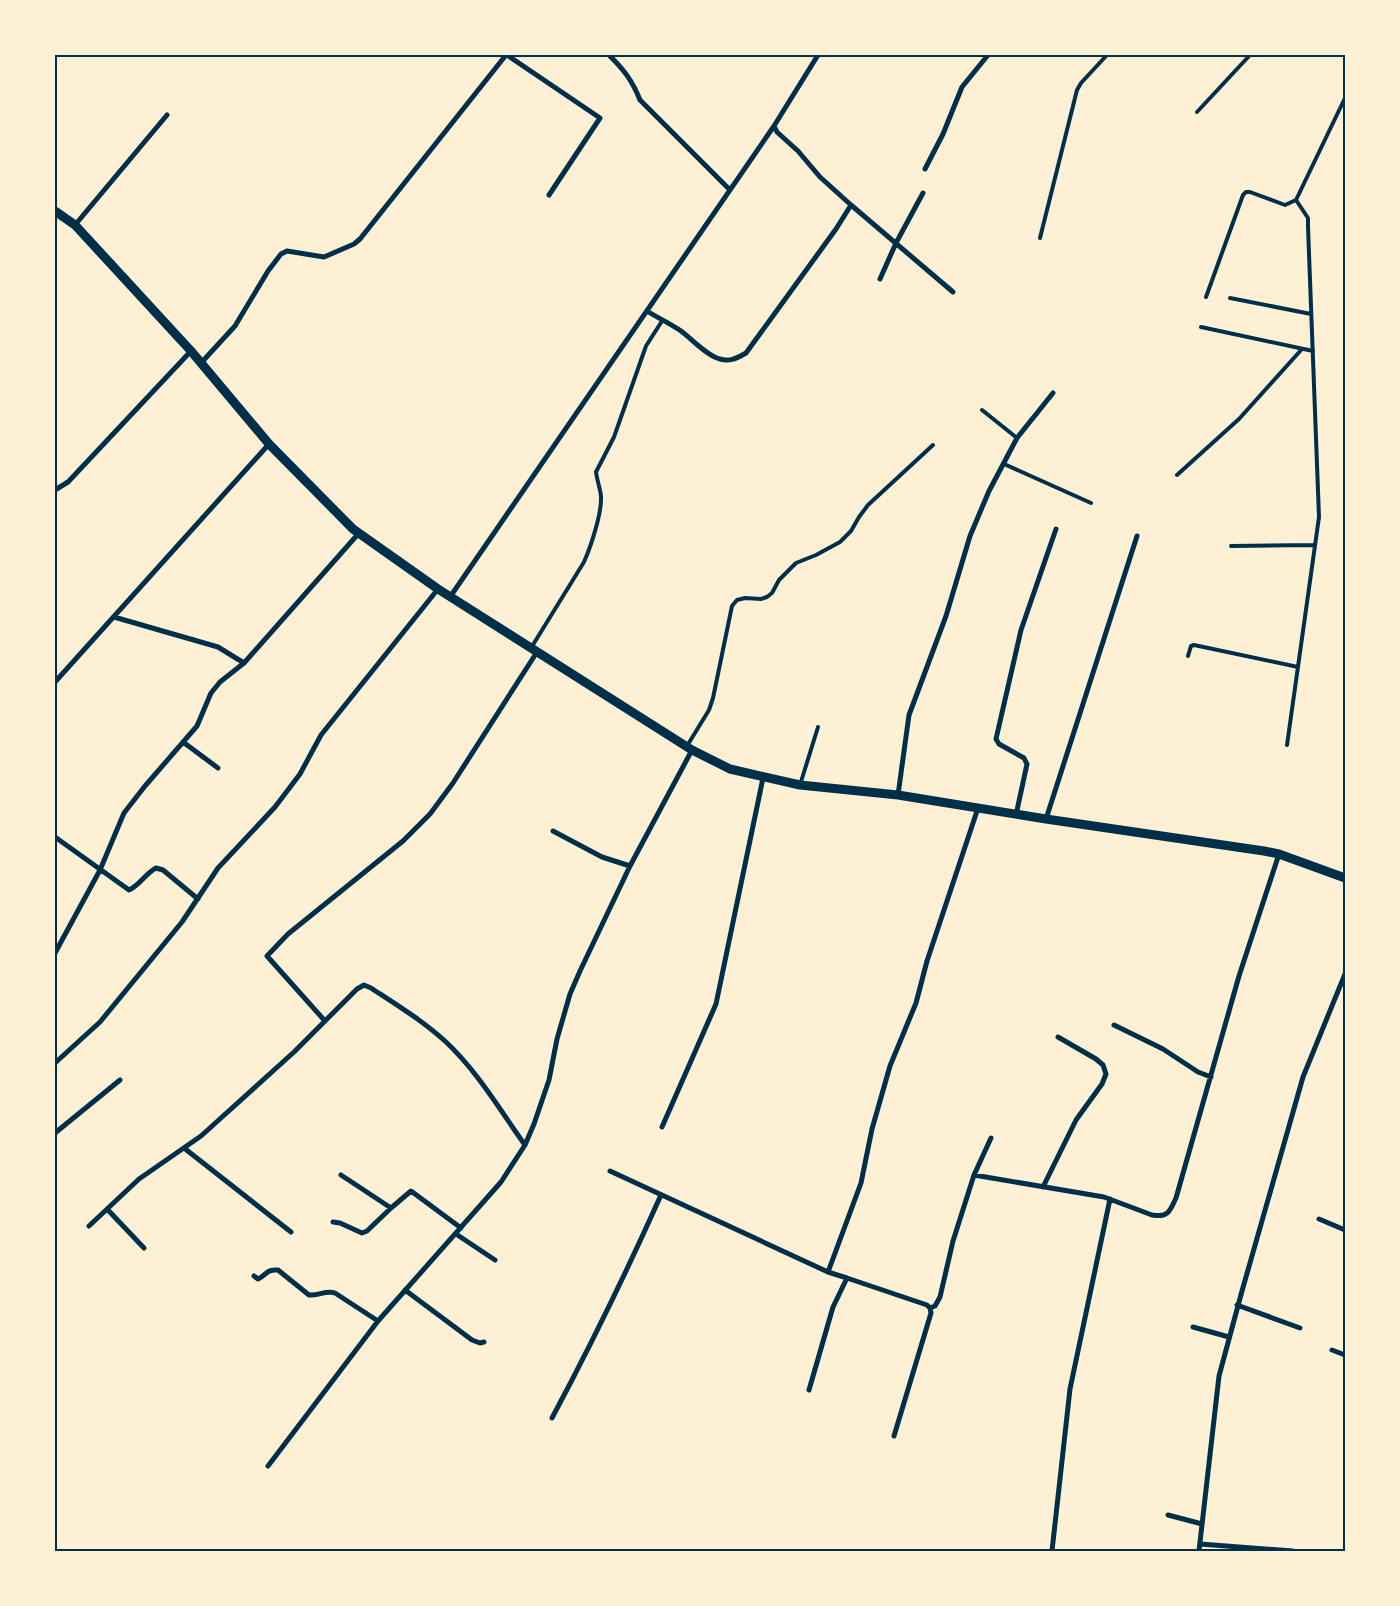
<svg xmlns="http://www.w3.org/2000/svg" width="1400" height="1606" font-family="Merriweather,serif">
<rect width="100%" height="100%" fill="#fdf0d5"/>
<g fill="none" stroke-linecap="round" stroke-linejoin="round">
<path stroke="#003049" stroke-width="4" d="M1197,112L1250,55
M1040,238L1077,90L1081,83L1107,55
M1206,297L1243,195L1246,192H1250L1285,205L1296,200L1345,98
M1230,298L1311,314
M1201,327L1313,351
M982,410L1017,438
M1004,464L1091,503
M1177,475L1239,419L1302,349
M1231,546L1314,545
M531,648L584,562C591,546 602,513 601,496C600,488 597,480 596,472L614,437L646,346L662,321
M1188,656L1191,646L1194,645L1298,667
M1287,745L1319,517L1308,227V218L1296,200
M687,746L709,710L713,698L732,606L737,600L745,598L761,599L767,597L772,593L779,580L796,563L816,555L840,542L851,531L859,517L868,505L933,445
M800,785L818,727"/>
<path stroke="#003049" stroke-width="5" d="M507,55L600,118L549,195
M609,55C624,70 632,80 640,100L730,190
M925,169L943,134L962,87L988,55
M851,205L953,292
M75,225L167,115
M880,279L896,243L923,193
M647,311C658,318 671,324 681,331C692,339 707,356 720,359C730,362 737,358 746,353L836,229L851,205L820,177L798,151L777,132L774,126
M201,363L235,326L268,271L281,254L287,251L324,257L354,244L360,239L506,55
M55,490L68,482L191,351
M450,597L774,126L818,55
M114,617L218,647L244,663
M55,682L269,444
M183,742L218,768
M898,795L909,715L946,616L970,536L989,491L1017,438L1053,393
M1016,815L1027,764L1024,758L999,744L996,739L1021,630L1056,529
M1046,819L1137,536
M553,831L602,857L630,866
M55,837L129,890C139,886 146,873 156,868L163,870L198,899
M55,953L100,870L124,813L145,786L197,726L211,693L220,682L244,663L359,533
M325,1021L267,956L288,934L403,841L430,814L453,783L537,652
M1114,1025L1163,1049L1198,1072L1211,1077
M55,1063L100,1022L182,922L218,868L275,807L300,774L321,735L438,589
M662,1127L716,1004L763,778
M55,1133L120,1080
M184,1148L291,1232
M610,1171L828,1272
M341,1175L391,1208L411,1191L461,1228
M974,1175L1104,1197L1152,1215C1169,1218 1170,1210 1176,1198L1239,976L1279,854
M1043,1187L1076,1120L1102,1084L1106,1074L1103,1065L1096,1059L1058,1037
M107,1209L144,1248
M1319,1219L1345,1230
M333,1222L340,1223L362,1233L367,1231L391,1208
M89,1226L139,1179L201,1136L294,1052L357,989L364,985L371,988C397,1005 423,1021 446,1042C477,1071 500,1110 525,1145
M456,1234L495,1260
M254,1276L258,1279C267,1275 266,1269 278,1270L309,1295C318,1296 326,1290 335,1293L378,1321
M847,1278L927,1305L930,1308
M405,1290L472,1340L480,1343L484,1342
M1237,1305L1300,1328
M930,1308L935,1306L940,1297L953,1241L974,1175L991,1138
M1193,1327L1229,1337
M1332,1350L1345,1355
M809,1390L833,1307L847,1278L828,1272L861,1183L872,1129L890,1066L916,1003L927,961L978,808
M552,1418C591,1345 627,1271 661,1195
M894,1436L931,1313L930,1308
M268,1466L378,1321L501,1182L525,1145L534,1124L549,1080L557,1039L570,994L580,971L630,866L692,750
M1168,1515L1202,1524
M1200,1544L1293,1551
M1052,1551L1070,1389L1110,1199
M1199,1551L1219,1376L1242,1291L1303,1077L1345,974"/>
<path stroke="#003049" stroke-width="9" d="M55,211L75,225L191,351L269,444L353,529L438,589L692,750L730,769L800,785L898,795L1046,819L1264,851L1279,854L1345,878"/>
</g>
<rect width="1400" height="1606" fill="none" stroke="#fdf0d5" stroke-width="112"/>
<rect x="56" y="56" width="1288" height="1494" fill="none" stroke="#003049" stroke-width="2"/>
</svg>
